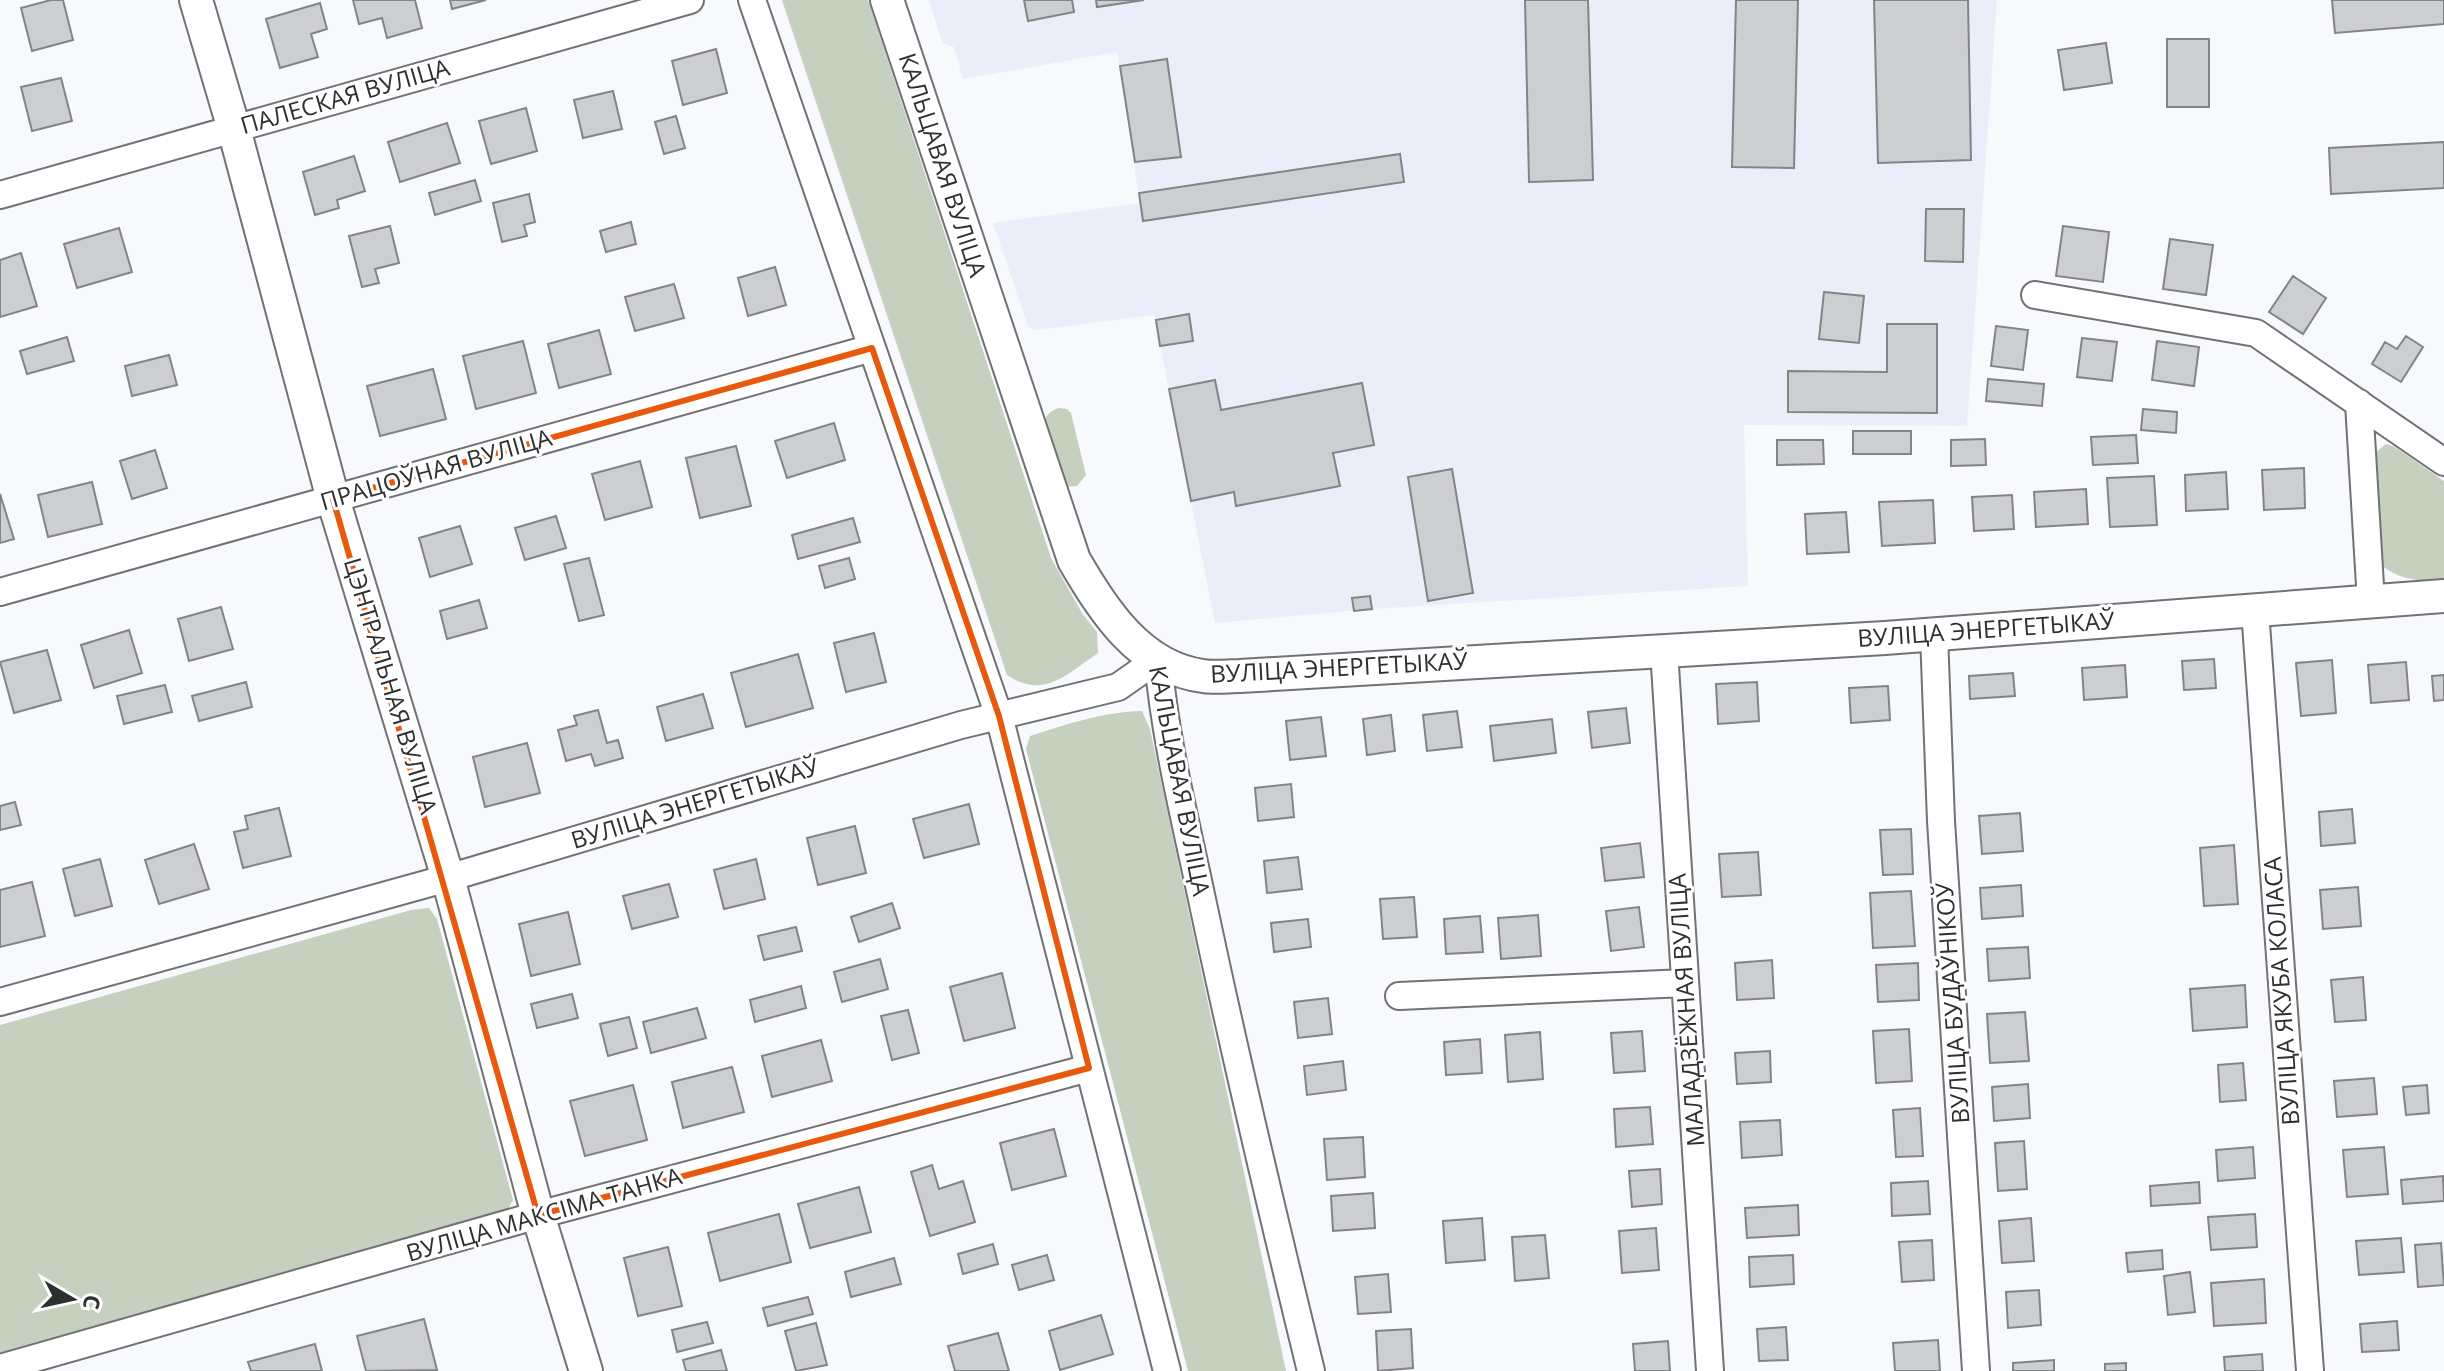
<svg xmlns="http://www.w3.org/2000/svg" width="2444" height="1371" font-family="'Open Sans',sans-serif">
<rect width="100%" height="100%" fill="#f8f9fd"/>
<path fill="#ebeef9" d="M929,0H1997L1967,426L1744,425L1748,586L1372,609L1215,623L1154,315L1036,330L1028,327L993,223L1140,203L1117,52L963,79L954,47L942,43Z"/>
<path fill="#c5d1be" d="M782,0H868L1051,558L1082,613L1097,632L1098,653C1067,674 1044,700 1007,675Z
M1059,408L1067,409L1071,413L1086,475L1077,486L1065,487L1043,426C1045,416 1049,411 1059,408Z
M2386,444L2395,447L2444,481V580C2419,581 2401,581 2381,565L2374,462L2376,452Z
M1142,711L1150,729L1286,1371H1188L1026,749L1030,736C1068,724 1102,712 1142,711Z
M429,908L437,919L513,1200L507,1211L0,1357V1025L411,910Z"/>
<path fill="#cdced1" stroke="#838487" stroke-width="2" d="M51,0H63L73,40L32,51L21,8Z
M353,0H415L422,28L387,38L382,18L359,24Z
M450,0H486L452,9Z
M1024,0H1072L1074,12L1028,21Z
M1096,0H1144L1097,7Z
M1525,0H1588L1593,180L1529,182Z
M1736,0H1798L1794,168L1732,167Z
M1874,0H1968L1971,160L1878,163Z
M2332,0H2444V24L2335,33Z
M320,3L327,29L311,34L318,57L280,68L266,19Z
M2167,39H2209V107H2167Z
M2106,43L2112,83L2064,90L2058,50Z
M716,49L727,93L683,105L672,61Z
M1167,59L1181,157L1135,162L1120,66Z
M61,78L72,121L32,131L21,87Z
M613,91L622,129L583,138L574,100Z
M526,108L537,151L491,164L479,121Z
M676,116L685,148L664,154L655,122Z
M447,123L460,163L400,182L388,142Z
M2444,142V188L2331,194L2329,148Z
M1400,154L1404,182L1143,221L1139,193Z
M354,156L365,191L337,200L339,208L315,215L303,172Z
M475,180L481,201L435,215L429,193Z
M529,194L535,222L524,225L527,236L502,242L493,203Z
M1926,209H1964L1963,262L1925,261Z
M631,222L636,244L606,252L600,231Z
M390,226L399,263L375,269L379,283L362,287L349,236Z
M2063,226L2109,232L2103,282L2056,276Z
M119,228L132,272L77,288L64,244Z
M2170,239L2213,245L2206,295L2163,289Z
M21,253L37,306L0,317V260Z
M775,267L786,305L748,316L738,278Z
M2293,276L2326,298L2303,334L2269,312Z
M674,284L684,318L635,331L625,297Z
M1824,292L1864,296L1859,343L1819,339Z
M1189,314L1193,341L1160,346L1156,320Z
M1887,324H1937V413L1788,412V371L1887,372Z
M1996,326L2028,330L2023,370L1991,366Z
M599,330L611,374L559,388L548,344Z
M2406,336L2423,347L2401,382L2372,364L2385,342L2397,349Z
M67,337L74,361L27,374L20,351Z
M2082,338L2117,342L2112,381L2077,377Z
M523,341L536,393L476,409L463,356Z
M2157,341L2199,347L2194,386L2152,380Z
M169,355L177,385L132,396L125,366Z
M433,369L446,419L380,436L367,386Z
M1988,379L2044,384L2042,406L1986,401Z
M1215,380L1221,410L1362,383L1374,445L1333,453L1340,486L1236,506L1234,492L1191,501L1169,389Z
M2143,409L2177,412L2176,433L2141,430Z
M834,423L845,460L787,478L775,441Z
M1853,431H1911V454H1853Z
M2136,435L2138,463L2093,465L2091,437Z
M1985,439L1986,465L1951,466V440Z
M1777,440H1823L1824,464L1777,465Z
M736,446L751,506L700,518L686,458Z
M155,450L167,488L132,499L120,461Z
M640,461L652,507L605,520L592,474Z
M2304,468L2305,508L2264,510L2262,470Z
M1452,469L1473,593L1428,601L1408,477Z
M2226,472L2228,509L2186,511L2185,475Z
M2154,476L2157,525L2110,527L2107,478Z
M92,482L102,524L48,537L38,495Z
M2086,489L2088,524L2036,527L2034,492Z
M0,494L14,539L0,543Z
M2012,495L2014,529L1974,531L1972,497Z
M1933,500L1935,543L1882,546L1879,502Z
M1846,512L1849,552L1807,554L1805,514Z
M556,516L566,548L525,560L515,528Z
M853,518L860,542L798,559L792,535Z
M460,526L472,564L430,577L419,538Z
M589,558L604,615L579,621L564,564Z
M849,558L855,579L825,588L819,566Z
M1370,596L1372,609L1354,611L1352,598Z
M479,600L487,628L447,639L440,611Z
M221,607L233,649L189,661L178,619Z
M129,630L142,673L94,688L81,645Z
M874,633L886,682L846,692L834,643Z
M47,650L61,700L14,713L0,662Z
M798,654L813,708L746,727L731,673Z
M2214,659L2216,688L2184,690L2182,661Z
M2332,660L2336,713L2301,716L2296,663Z
M2406,662L2409,700L2371,703L2368,665Z
M2125,665L2127,697L2084,700L2082,668Z
M2013,673L2015,696L1970,699L1969,676Z
M2444,675V700L2434,701L2432,676Z
M246,682L252,707L199,721L192,696Z
M1757,682L1759,721L1718,724L1716,684Z
M165,685L172,712L124,724L117,696Z
M1888,686L1890,720L1851,723L1849,688Z
M703,694L713,728L666,741L657,707Z
M1626,708L1630,743L1592,748L1588,712Z
M598,710L607,743L618,740L623,758L595,766L591,754L566,761L558,730L577,725L574,716Z
M1457,711L1462,747L1427,751L1423,715Z
M1391,715L1395,751L1367,755L1363,719Z
M1321,717L1326,756L1290,760L1286,721Z
M1552,719L1556,753L1494,761L1490,726Z
M527,743L540,793L485,807L473,757Z
M1291,784L1294,817L1258,821L1255,788Z
M15,802L21,825L0,830V806Z
M969,804L979,844L924,858L913,819Z
M279,808L291,856L243,868L234,832L248,829L245,816Z
M2352,809L2355,843L2321,846L2319,812Z
M2020,813L2023,851L1982,854L1979,816Z
M855,826L866,873L818,885L807,838Z
M1911,829L1913,874L1883,875L1880,830Z
M1640,843L1644,877L1605,881L1601,848Z
M194,844L209,889L159,904L145,860Z
M2234,845L2238,904L2204,906L2200,848Z
M1758,852L1761,895L1722,897L1719,854Z
M1298,857L1302,889L1267,893L1264,861Z
M100,859L112,906L75,916L63,869Z
M756,859L765,899L724,909L714,870Z
M32,882L45,936L0,947V890Z
M669,884L678,917L632,929L623,896Z
M2021,885L2023,916L1982,919L1980,888Z
M2358,887L2361,926L2323,929L2320,890Z
M1911,891L1915,946L1873,948L1870,893Z
M1414,897L1417,937L1383,939L1380,899Z
M892,903L900,928L859,942L851,917Z
M1639,907L1644,947L1611,951L1606,911Z
M568,912L580,964L531,976L519,924Z
M1538,915L1541,956L1501,959L1498,918Z
M1480,916L1483,952L1446,954L1444,919Z
M1308,919L1311,947L1274,952L1271,923Z
M796,927L802,951L764,960L758,936Z
M2028,947L2030,978L1989,981L1987,949Z
M880,959L888,989L842,1002L834,972Z
M1772,960L1774,998L1737,1000L1735,963Z
M1918,963L1919,1000L1878,1002L1876,965Z
M1002,973L1015,1028L964,1041L950,987Z
M2363,977L2366,1020L2335,1022L2331,980Z
M2245,985L2247,1027L2193,1031L2190,989Z
M801,986L806,1008L755,1022L750,1000Z
M572,994L578,1018L537,1028L531,1004Z
M1328,998L1332,1034L1298,1038L1294,1002Z
M697,1008L706,1038L651,1053L643,1022Z
M908,1010L919,1053L892,1060L881,1016Z
M2025,1012L2029,1061L1990,1063L1987,1014Z
M629,1017L637,1048L608,1056L600,1024Z
M1909,1029L1912,1081L1876,1083L1873,1031Z
M1642,1031L1645,1071L1614,1073L1611,1033Z
M1540,1032L1543,1079L1508,1082L1505,1035Z
M1480,1039L1482,1073L1446,1075L1444,1042Z
M821,1040L832,1081L772,1097L762,1056Z
M1770,1051L1771,1082L1737,1084L1735,1053Z
M1343,1061L1346,1090L1307,1095L1304,1066Z
M2243,1063L2246,1100L2220,1102L2218,1065Z
M732,1067L744,1112L683,1128L672,1082Z
M2374,1078L2377,1114L2337,1117L2334,1081Z
M2028,1084L2030,1118L1994,1121L1992,1087Z
M633,1085L647,1140L585,1156L570,1101Z
M2427,1085L2429,1113L2406,1115L2403,1087Z
M1650,1107L1653,1144L1616,1147L1614,1109Z
M1920,1108L1923,1156L1896,1157L1893,1110Z
M1780,1120L1782,1155L1742,1158L1740,1122Z
M1054,1129L1066,1176L1012,1190L1000,1143Z
M1363,1137L1365,1177L1327,1180L1324,1139Z
M2024,1141L2027,1189L1998,1191L1995,1143Z
M2253,1147L2255,1178L2218,1181L2216,1150Z
M2384,1147L2388,1194L2347,1197L2343,1150Z
M932,1165L939,1189L963,1181L975,1222L930,1236L911,1172Z
M1660,1169L1662,1204L1632,1207L1629,1171Z
M2443,1176L2444,1201L2403,1204L2401,1180Z
M1928,1181L1930,1214L1892,1216L1891,1183Z
M2199,1182L2200,1203L2151,1206L2150,1186Z
M859,1187L871,1232L810,1248L798,1204Z
M1373,1193L1375,1228L1333,1231L1331,1196Z
M1798,1205L1799,1235L1747,1238L1745,1208Z
M779,1214L791,1262L720,1281L708,1233Z
M2255,1214L2257,1247L2211,1250L2208,1217Z
M1482,1218L1485,1260L1446,1263L1443,1221Z
M2031,1218L2034,1261L2002,1263L1999,1221Z
M1656,1228L1659,1270L1622,1273L1619,1231Z
M1545,1235L1549,1278L1515,1281L1512,1237Z
M2401,1238L2404,1272L2359,1275L2356,1241Z
M1932,1240L1934,1280L1902,1282L1899,1242Z
M2441,1243L2444,1285L2418,1287L2415,1245Z
M993,1244L998,1264L963,1274L958,1254Z
M668,1247L682,1306L638,1316L624,1258Z
M2162,1250L2163,1269L2128,1272L2126,1253Z
M1047,1255L1054,1280L1019,1290L1012,1265Z
M1793,1255L1794,1284L1750,1287L1749,1257Z
M894,1258L901,1284L851,1297L845,1272Z
M2190,1272L2195,1312L2168,1315L2164,1276Z
M1388,1274L1391,1312L1358,1314L1355,1277Z
M2264,1279L2266,1323L2214,1326L2211,1283Z
M2039,1290L2041,1325L2008,1328L2006,1292Z
M808,1297L813,1314L768,1326L763,1308Z
M1101,1315L1113,1354L1060,1370L1049,1331Z
M424,1319L437,1370L366,1371L357,1336Z
M2397,1321L2399,1350L2362,1352L2360,1324Z
M707,1322L713,1343L677,1352L672,1330Z
M816,1323L827,1365L796,1371L785,1331Z
M1786,1327L1788,1360L1759,1361L1757,1329Z
M1411,1329L1413,1368L1378,1371L1376,1331Z
M998,1333L1009,1371H955L948,1346Z
M1938,1340L1940,1371H1895L1893,1343Z
M1668,1341L1670,1371H1635L1633,1344Z
M315,1344L322,1371H251L248,1362Z
M721,1350L727,1371H686L683,1360Z
M2262,1354L2263,1371H2225L2224,1357Z
M2054,1360V1371H2013V1363Z
M2126,1363V1371H2105V1364Z"/>
<g fill="none" stroke-linecap="round" stroke-linejoin="round">
<g stroke="#717275" stroke-width="30">
<path id="minor" d="M752,0L999,716L1167,1371
M0,195L690,0
M2035,295L2256,333L2444,462
M2359,403L2371,602
M0,592L872,348
M2255,610L2310,1371
M1934,634L1941,821L1976,1371
M1664,650L1710,1371
M1399,996L1685,983
M0,1002L448,878L961,725L1118,687L1158,659C1165,741 1186,823 1203,904C1236,1060 1273,1216 1311,1371
M0,1368L538,1215L1089,1068"/>
</g>
<g stroke="#717275" stroke-width="36">
<path id="tertiary" d="M196,0L234,129L333,499L448,878L538,1215L586,1371
M887,0L1074,560C1102,609 1140,668 1203,676C1215,678 1228,676 1240,676L1885,638L2444,596"/>
</g>
<use href="#minor" stroke="#fff" stroke-width="26"/>
<use href="#tertiary" stroke="#fff" stroke-width="32"/>
</g>
<path fill="none" stroke="#e8590c" stroke-width="6" stroke-linejoin="round" d="M872,348L999,716L1089,1068L538,1215L333,499Z"/>
<g text-anchor="middle" stroke-width="6" stroke-linejoin="round" paint-order="stroke">
<g font-size="24" fill="#2e2f30" stroke="#fff">
<text transform="translate(345 97) rotate(-16)" y="8">ПАЛЕСКАЯ ВУЛІЦА</text>
<text transform="translate(942 165) rotate(72)" y="8">КАЛЬЦАВАЯ ВУЛІЦА</text>
<text transform="translate(436 470) rotate(-16)" y="8">ПРАЦОЎНАЯ ВУЛІЦА</text>
<text transform="translate(1986 630) rotate(-4)" y="8">ВУЛІЦА ЭНЕРГЕТЫКАЎ</text>
<text transform="translate(1339 668) rotate(-3)" y="8">ВУЛІЦА ЭНЕРГЕТЫКАЎ</text>
<text transform="translate(390 686) rotate(73)" y="8">ЦЭНТРАЛЬНАЯ ВУЛІЦА</text>
<text transform="translate(1179 781) rotate(79)" y="8">КАЛЬЦАВАЯ ВУЛІЦА</text>
<text transform="translate(695 804) rotate(-17)" y="8">ВУЛІЦА ЭНЕРГЕТЫКАЎ</text>
<text transform="translate(2282 991) rotate(-94)" y="8">ВУЛІЦА ЯКУБА КОЛАСА</text>
<text transform="translate(1953 1003) rotate(-94)" y="8">ВУЛІЦА БУДАЎНІКОЎ</text>
<text transform="translate(1687 1010) rotate(-94)" y="8">МАЛАДЗЁЖНАЯ ВУЛІЦА</text>
<text transform="translate(544 1215) rotate(-16)" y="8">ВУЛІЦА МАКСІМА ТАНКА</text>
</g>
</g>
<g transform="translate(72 1299) rotate(99)" stroke="#ffffff" stroke-width="6" paint-order="stroke">
<path d="M0-6L14 30L0 20L-14 30Z" fill="#2e2f30"/>
<text y="-12" font-size="22" font-weight="bold" text-anchor="middle" fill="#2e2f30">С</text>
</g>
</svg>
